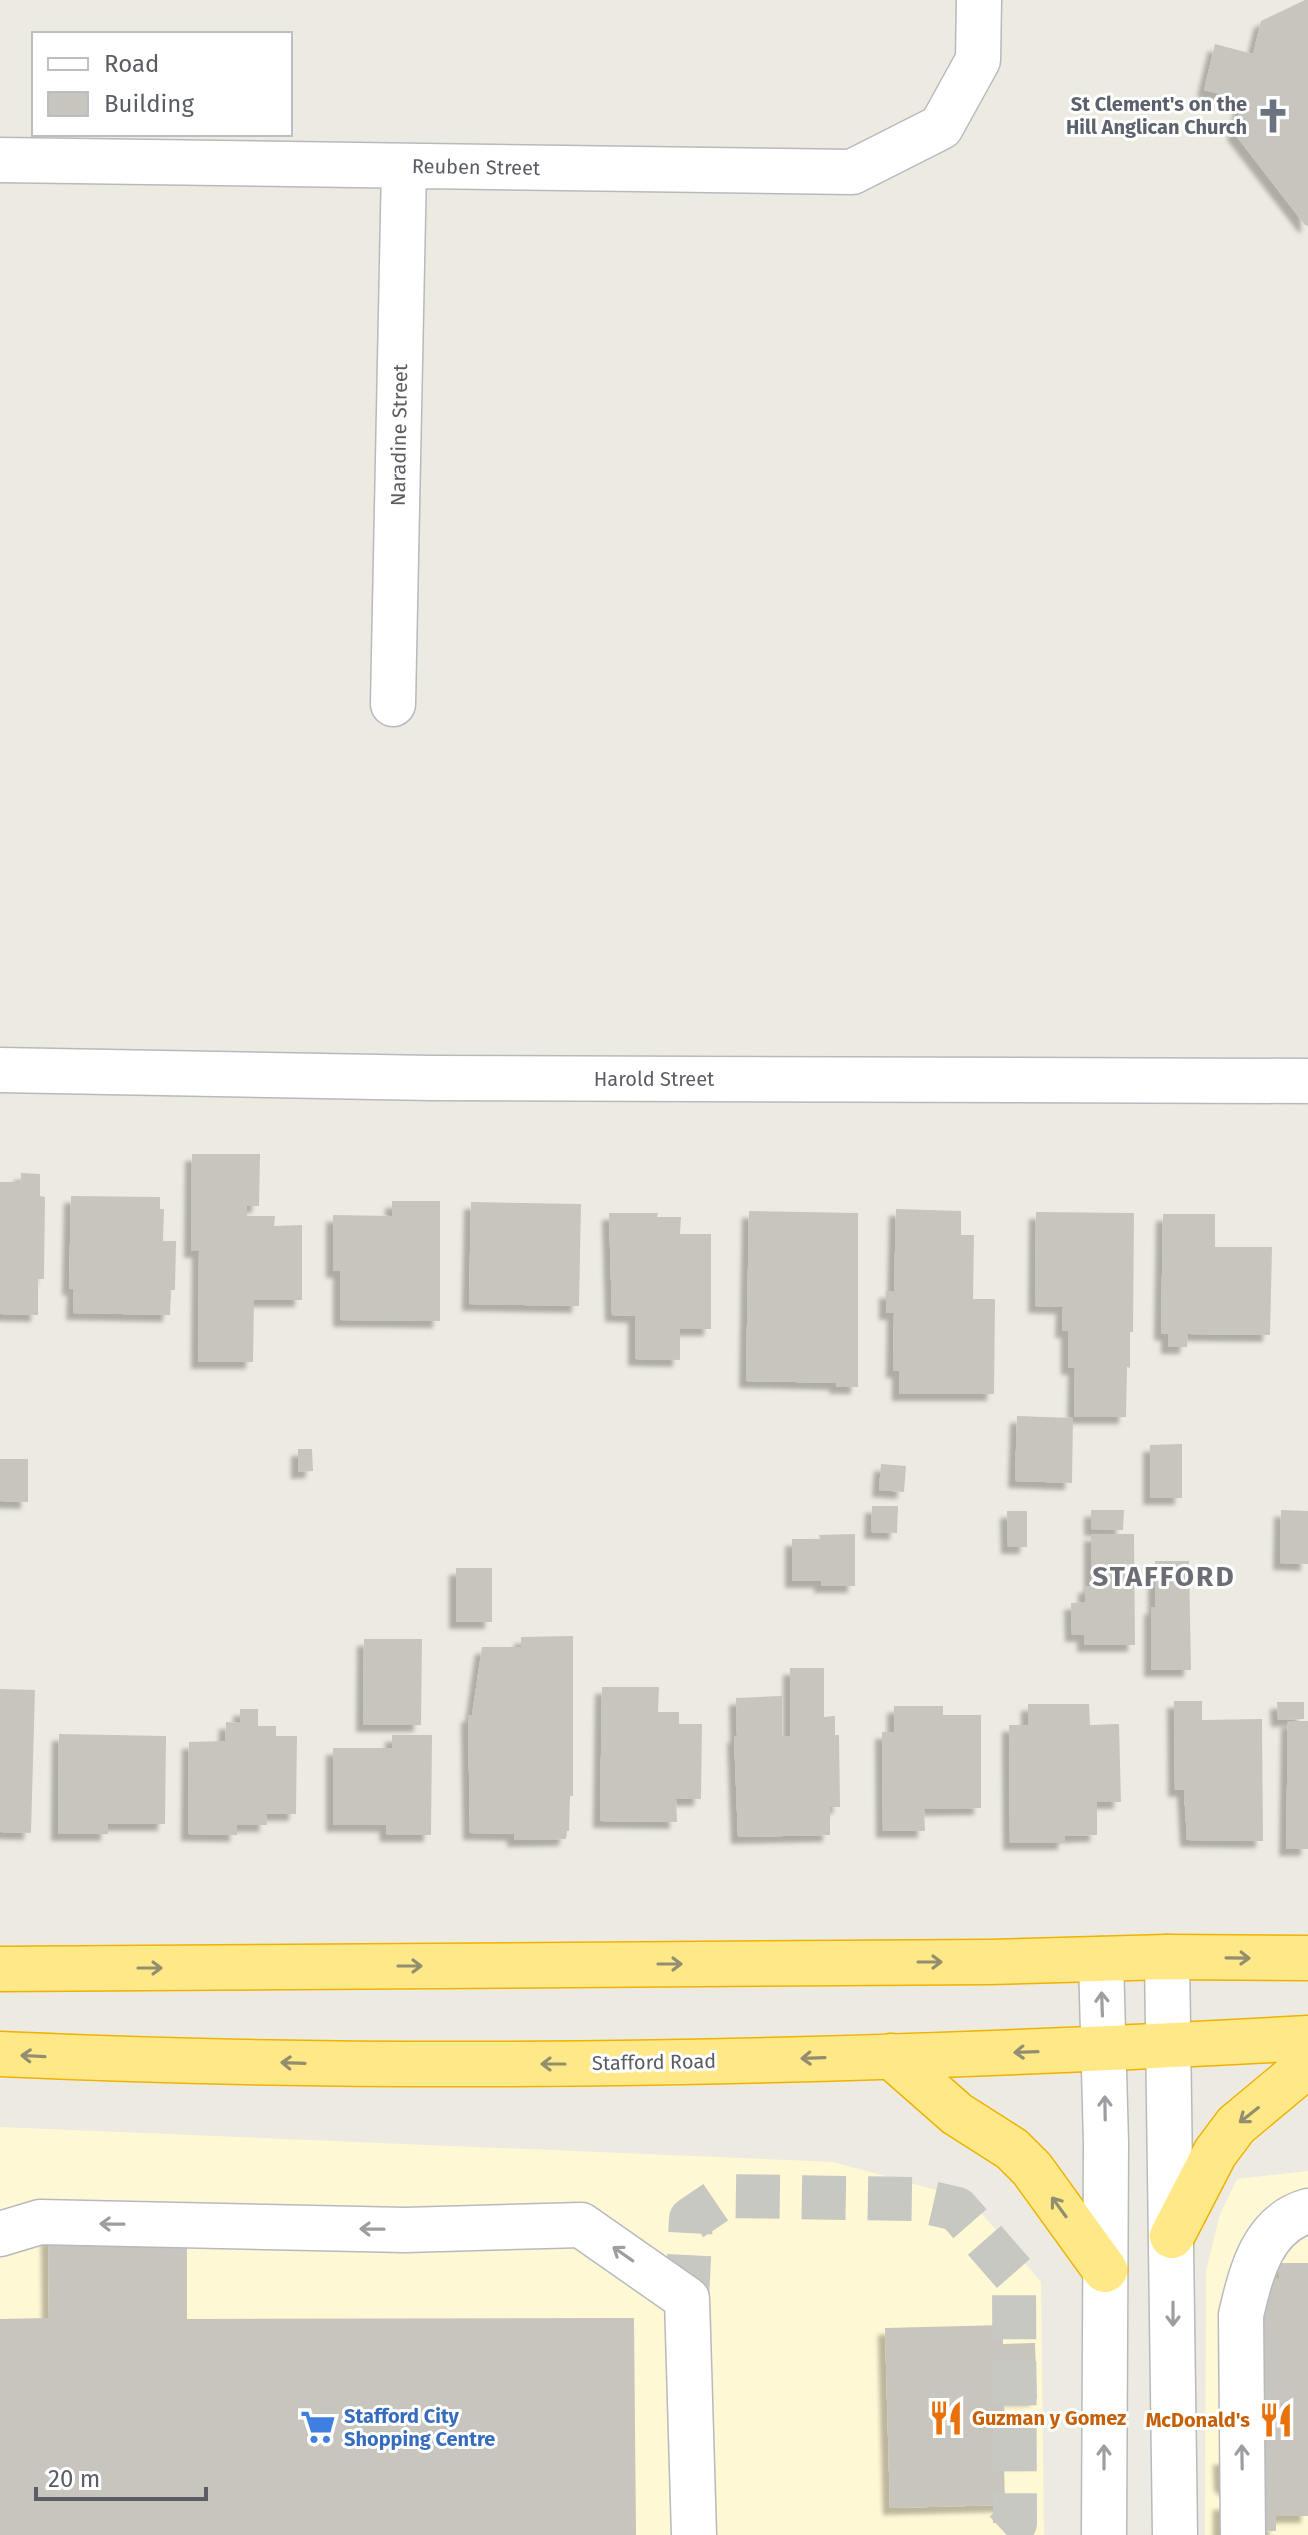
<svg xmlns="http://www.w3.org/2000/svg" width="1308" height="2535" font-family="'Fira Sans',sans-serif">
<defs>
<filter id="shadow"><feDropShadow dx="-7" dy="7" stdDeviation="2" flood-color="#0004"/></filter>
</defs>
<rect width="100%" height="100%" fill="#edebe1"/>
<path fill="#fff8d5" d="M0,2127L833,2162L969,2199L1041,2282L1044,2535H0Z
M1308,2171V2535H1205L1206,2272L1220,2214L1237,2179Z"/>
<path fill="#c8c5be" filter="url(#shadow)" d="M1305,0H1308V226L1305,225L1234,133L1242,99L1204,90L1215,44L1253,54L1261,21Z
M192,1154H260L259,1206H247V1216H275L274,1226L302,1225V1300H254L253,1362H198L199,1251H191Z
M21,1173L40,1174V1196L45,1197L44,1279H38V1315L0,1314V1182H21Z
M71,1196L160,1197V1209H164L163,1241H176L175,1290H171L170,1315L73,1313L74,1288L69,1289Z
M392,1201H440V1321L340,1320V1271H333V1215L392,1216Z
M471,1202L581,1204L579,1306L469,1304Z
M896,1209L961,1211V1235H974L973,1299H995L994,1394H899V1371H893L894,1313H886V1291L894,1292Z
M749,1211L858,1213V1387H836L837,1383L746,1381Z
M1036,1212L1134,1213L1133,1332H1130V1368L1127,1367L1126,1417H1074L1075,1368H1068V1331H1062L1063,1307L1035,1306Z
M609,1213H658L657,1217H681L680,1234H711V1329H680V1360L635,1359V1316L612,1315Z
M1163,1214H1215V1247H1272L1270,1335L1188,1334L1187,1347H1168V1334L1161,1333Z
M1017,1416L1073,1418L1072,1483L1015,1481Z
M1182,1444V1498H1150V1445Z
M298,1449H312L313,1471L298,1472Z
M0,1459H28V1502L0,1501Z
M881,1464L906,1466L904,1492L879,1490Z
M872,1506H898L897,1533L871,1532Z
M1091,1510H1124L1123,1530L1091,1529Z
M1281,1510L1308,1511V1564L1280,1563Z
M1007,1511H1027V1547H1008Z
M855,1534V1586H821V1581H792V1539H820L819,1535Z
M1091,1534H1134L1135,1645H1084V1635H1072L1071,1603L1085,1602V1586H1091Z
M1155,1561H1189L1191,1670H1151V1607L1155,1608Z
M456,1568H492V1622H456Z
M573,1636V1796H570L569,1831H567L566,1839L514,1840V1834L470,1833L468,1715H472L482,1647H521V1637Z
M364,1639H422L421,1725H363Z
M790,1668H824V1717L835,1716V1735H839L840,1807H830V1835L738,1837L734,1736H737L736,1698L782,1696V1736H790Z
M602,1687H659L658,1712H679V1724H702L701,1799H676L677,1822L600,1821Z
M0,1689L35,1690L31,1833L0,1832Z
M1174,1701H1202V1720L1262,1719L1263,1841L1187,1840L1184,1790H1175Z
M1277,1702H1304V1719L1278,1720Z
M1028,1704H1089L1090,1725L1119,1724L1121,1802H1097V1835L1065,1836V1843H1010L1009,1725H1028Z
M894,1706H943V1715H981V1808L924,1809L925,1831H883L882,1732H894Z
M240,1709H258V1726H276V1736H297L296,1814H266L267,1825H237V1835L188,1834L189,1742L225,1741L226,1722L240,1723Z
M1288,1721H1308V1849H1286Z
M59,1734L166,1736L165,1824H108V1834H58Z
M392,1735H432L431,1835H387L386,1825H333V1748H392Z
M48,2230H187V2319L634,2318L636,2535H0V2319L49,2318Z
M1279,2263H1308V2516H1276V2531L1220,2533V2503H1245L1221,2484L1220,2458L1245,2457L1262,2278L1279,2279Z
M1003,2325V2344L1035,2343L1037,2399H1004L1005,2438L1035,2437L1036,2462H1004L1005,2505L890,2508L885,2328Z"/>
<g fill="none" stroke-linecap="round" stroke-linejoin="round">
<path stroke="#c8c8c2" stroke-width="44" stroke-dasharray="44 22" stroke-linecap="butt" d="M687,2299L691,2219L725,2196L914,2199L957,2209L1014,2274L1015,2523L1002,2535"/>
<g stroke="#b7b9be" stroke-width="47">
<path id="minor" d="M0,160L852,172L941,127L978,60L979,0
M393,704L404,166
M0,1070L431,1078L1308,1081
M1167,1957L1175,2535
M1101,1959L1106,2143L1104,2535
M0,2234L40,2222L405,2230L581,2225L687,2299L694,2535
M1243,2535L1241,2315C1251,2273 1262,2224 1308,2211"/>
</g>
<g stroke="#efb200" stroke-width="47">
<path id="highway" d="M0,1969L988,1962L1167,1957L1308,1958
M0,2054C436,2074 873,2062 1308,2038
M891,2056L957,2114L1012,2149L1032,2169L1105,2270
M1172,2236L1215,2153L1236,2125L1308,2065"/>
</g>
<use href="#minor" stroke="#fff" stroke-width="44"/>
<use href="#highway" stroke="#ffe887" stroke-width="44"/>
</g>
<defs><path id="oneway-shaft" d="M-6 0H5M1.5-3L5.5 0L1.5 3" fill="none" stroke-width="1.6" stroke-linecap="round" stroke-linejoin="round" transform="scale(2)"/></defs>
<g stroke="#948e70">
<use href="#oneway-shaft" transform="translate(1238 1958) rotate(1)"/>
<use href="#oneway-shaft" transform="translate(930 1962)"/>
<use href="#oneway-shaft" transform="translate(670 1964)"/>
<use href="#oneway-shaft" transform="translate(410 1966)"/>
<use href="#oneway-shaft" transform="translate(150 1968)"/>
<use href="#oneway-shaft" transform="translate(1026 2052) rotate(178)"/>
<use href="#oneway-shaft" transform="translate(33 2056) rotate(-177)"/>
<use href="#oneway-shaft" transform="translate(813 2058) rotate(178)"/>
<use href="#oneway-shaft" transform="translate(293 2063) rotate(-178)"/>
<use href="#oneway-shaft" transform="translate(553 2064) rotate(180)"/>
<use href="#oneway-shaft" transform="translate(1249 2115) rotate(142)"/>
<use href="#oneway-shaft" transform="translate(1059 2207) rotate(-126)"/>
</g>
<g stroke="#9c9ea1">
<use href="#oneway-shaft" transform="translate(1102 2004) rotate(-92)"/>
<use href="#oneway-shaft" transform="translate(1105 2108) rotate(-91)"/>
<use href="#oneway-shaft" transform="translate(112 2224) rotate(-179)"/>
<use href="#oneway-shaft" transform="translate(372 2229) rotate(-179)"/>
<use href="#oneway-shaft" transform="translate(623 2254) rotate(-145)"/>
<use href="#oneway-shaft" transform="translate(1173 2314) rotate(90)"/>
<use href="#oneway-shaft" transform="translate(1104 2457) rotate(-90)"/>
<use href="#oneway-shaft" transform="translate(1242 2457) rotate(-91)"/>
</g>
<defs>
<g id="church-bare" transform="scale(2.76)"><path d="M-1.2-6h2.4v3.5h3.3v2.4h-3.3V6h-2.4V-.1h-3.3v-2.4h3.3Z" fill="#6b7280" stroke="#fff" stroke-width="2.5" paint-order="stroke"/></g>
<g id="restaurant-bare" transform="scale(2.76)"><path d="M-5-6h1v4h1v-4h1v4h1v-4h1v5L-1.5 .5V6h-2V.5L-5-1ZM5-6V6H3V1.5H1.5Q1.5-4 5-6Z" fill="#e8710a" stroke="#fff" stroke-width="2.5" paint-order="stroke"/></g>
<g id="supermarket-bare" transform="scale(2.76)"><path d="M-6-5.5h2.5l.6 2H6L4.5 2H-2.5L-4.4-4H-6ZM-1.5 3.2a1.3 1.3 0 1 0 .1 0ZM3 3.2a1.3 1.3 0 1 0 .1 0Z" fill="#3f7fe0" stroke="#fff" stroke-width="2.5" paint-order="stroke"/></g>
</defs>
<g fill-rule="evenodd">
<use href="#church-bare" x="1273" y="116"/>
<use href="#restaurant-bare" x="946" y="2418"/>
<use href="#restaurant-bare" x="1276" y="2420"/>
<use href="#supermarket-bare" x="318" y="2427"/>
</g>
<g text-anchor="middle" stroke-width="6" stroke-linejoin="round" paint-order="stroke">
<g font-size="20" font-weight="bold" fill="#5b616d" stroke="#fff" text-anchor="end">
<text x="1247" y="111">St Clement's on the<tspan x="1247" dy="23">Hill Anglican Church</tspan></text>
</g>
<g font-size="20" fill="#5a5d63" stroke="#fff">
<text transform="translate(476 167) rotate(1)" y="7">Reuben Street</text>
<text transform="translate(399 435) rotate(-89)" y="7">Naradine Street</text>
<text x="654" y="1086">Harold Street</text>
<text transform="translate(654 2062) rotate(-1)" y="7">Stafford Road</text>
</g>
<g font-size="20" font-weight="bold" fill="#366cbe" stroke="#fff" text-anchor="start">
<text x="344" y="2423">Stafford City<tspan x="344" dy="23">Shopping Centre</tspan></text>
</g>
<g font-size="20" font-weight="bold" fill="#c56008" stroke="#fff" text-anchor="start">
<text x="972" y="2425">Guzman y Gomez</text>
<text x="1250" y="2427" text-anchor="end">McDonald's</text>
</g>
<g font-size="28" font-weight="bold" letter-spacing="2" fill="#6b6f75" stroke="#fff">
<text x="1164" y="1586">STAFFORD</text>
</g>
</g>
<rect x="32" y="32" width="260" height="104" fill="#ffffff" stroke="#bdbec1" stroke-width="2"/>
<rect x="48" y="58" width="40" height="12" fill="#ffffff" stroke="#bdbec1" stroke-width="2"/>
<text x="104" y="72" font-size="24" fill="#5a5d63">Road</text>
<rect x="48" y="92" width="40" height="24" fill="#c8c5be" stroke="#bdbec1" stroke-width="2"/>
<text x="104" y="112" font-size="24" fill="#5a5d63">Building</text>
<path d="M36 2487v12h170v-12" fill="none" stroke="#5a5d63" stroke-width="4"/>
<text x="48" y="2487" font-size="24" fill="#5a5d63" stroke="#ffffff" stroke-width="6" paint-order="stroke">20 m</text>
</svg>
